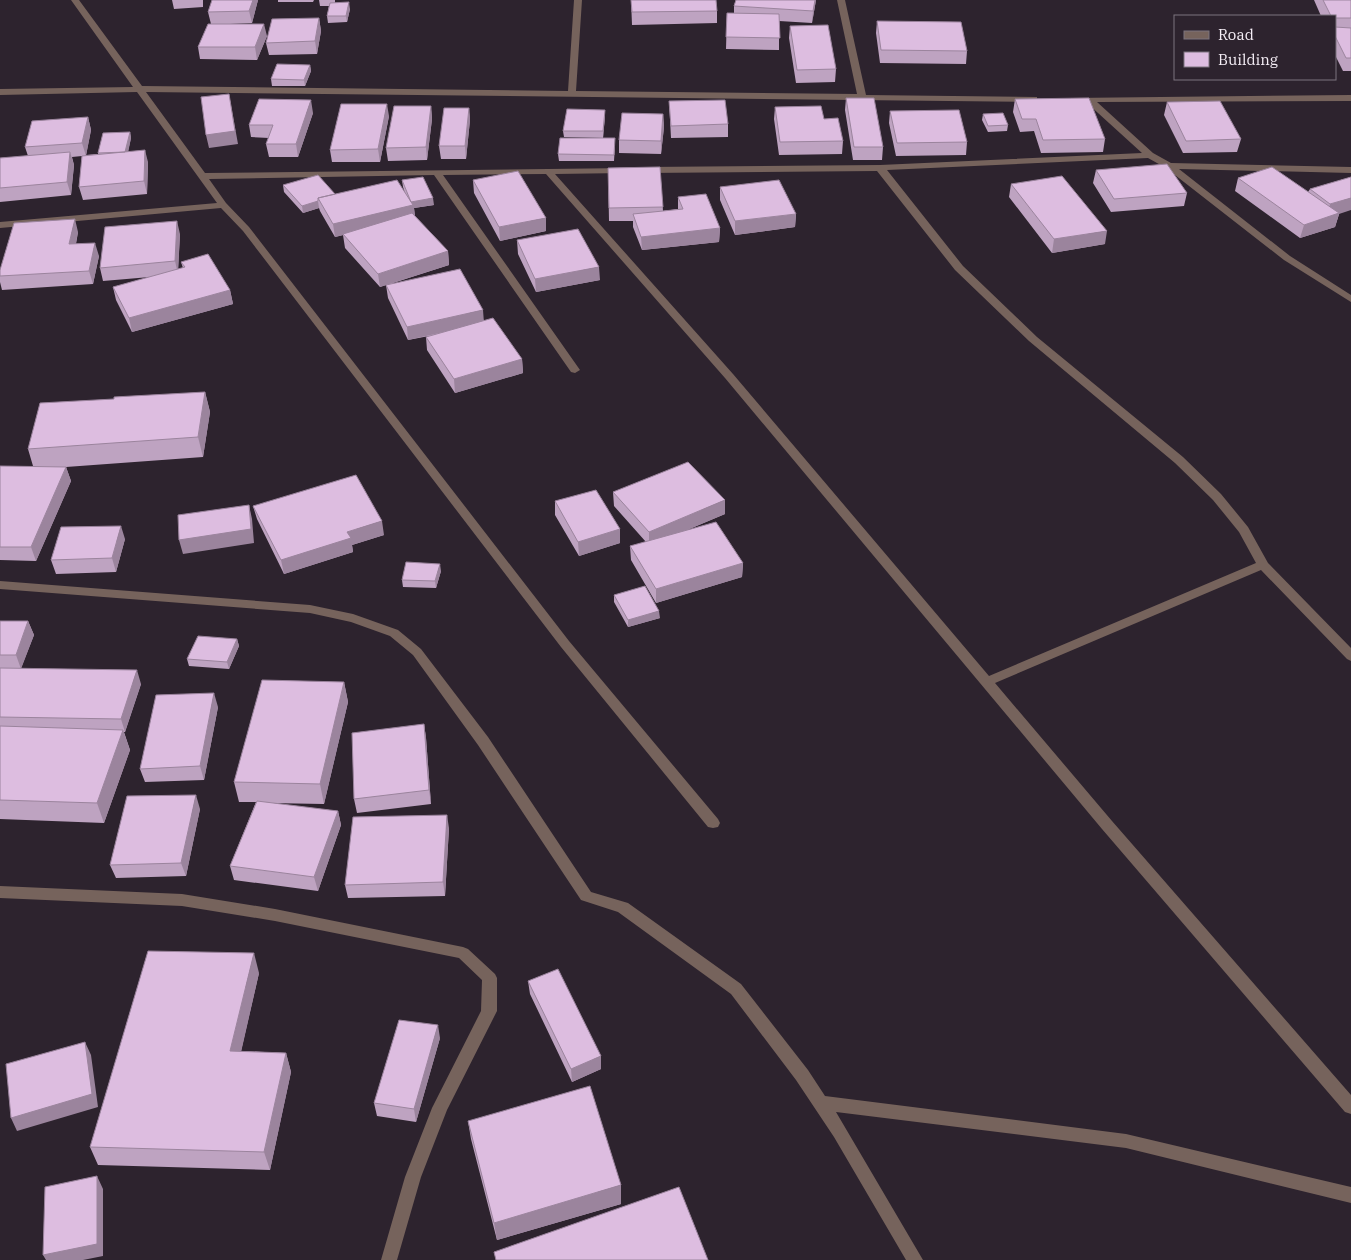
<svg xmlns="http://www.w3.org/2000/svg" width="1351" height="1260" font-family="'IBM Plex Serif',serif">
<rect width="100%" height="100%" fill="#2d232e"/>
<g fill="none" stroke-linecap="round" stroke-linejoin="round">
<path fill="#76635c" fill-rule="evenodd" d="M71,0H79L142,86L568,91L574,0H582L576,91L857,94L837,0H845L866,95L1037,97V101L1034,102L146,92L205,173L628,168L630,170L625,173L555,174L733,374L989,676L1256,563L1239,532L1213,500L1175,463L1029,341L955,270L877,171L645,173L640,170L645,167L880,165L1142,153L1087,103L1071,102V98L1351,95V101L1097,102L1153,153L1171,163L1351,167V173L1179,169L1290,256L1351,295V302L1284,260L1166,168L1148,158L887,170L963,266L1037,337L1183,457L1221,494L1248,527L1268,563L1351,648V661L1347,659L1261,570L995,683L1112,821L1351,1095V1114L1345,1112L1102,829L725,378L546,174L443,175L580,370L575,373L571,372L434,175L209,179L226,203L249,227L569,641L718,819L720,823L718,827L713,828L708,827L561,647L243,231L221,208L0,228V222L217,203L137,92L0,95V89L133,87Z
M0,581L310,605L353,614L398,630L421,649L488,737L591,892L628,903L741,984L808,1070L825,1096L1126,1134L1351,1187V1203L1126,1148L836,1112L923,1260H906L834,1137L796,1080L731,994L618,912L581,900L478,745L413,655L390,636L351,622L310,613L0,589Z
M0,886L182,894L275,909L463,947L468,949L495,974L497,978V1011L447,1110L421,1177L397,1260H381L405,1177L432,1108L481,1011L482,980L459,958L275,921L182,906L0,898Z"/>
</g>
<path fill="#bea3c1" d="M172,0H203V7L174,9Z
M258,0L252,23L230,24L267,36L257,60L200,59L198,47L211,24L208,12Z
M278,0H314L313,2H278Z
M319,0H335V3L350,9L347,22L328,23L327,16L329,6H320Z
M631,0H720H716L717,11V23L632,25Z
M736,0H816L812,23L779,21V50L726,49L727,13H734V6Z
M1314,0H1351V71H1343L1335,55V16H1321Z
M319,18L321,31L317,54L269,55L266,43Z
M877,21L967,51L966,64L880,63L876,33Z
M790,26L836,69L835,82L796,83L789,38Z
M310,65L311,71L305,86H272L271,79Z
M846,98L883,147L882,160H853L845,110Z
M1015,99L1105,139L1103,152L1041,153L1034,131L1020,132L1013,112Z
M669,101L728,124V137L671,138Z
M1167,102L1241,139L1237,152L1183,153L1164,115Z
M431,106L432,119L427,160L388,161L386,148Z
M775,107L824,119L843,141L842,154L779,155L774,119Z
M469,108L470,120L466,159H441L439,146Z
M605,110V116L603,138L564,137L563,131Z
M890,111L967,142L966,155L896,156L889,123Z
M313,113L298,157H269L266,144L269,138L251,137L249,125Z
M663,114L664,127L661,154L619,153V140Z
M983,114L1008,125L1007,131L988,132L982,120Z
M389,116L380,162H332L330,150Z
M88,117L91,130L86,155L98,154V153L130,132L131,138L128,151L148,162L147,194L83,200L79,187L82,156L72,157L74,165L71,195L0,202V158L28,156L25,147Z
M615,145L614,161H559L558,154Z
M660,167L663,211L678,209V197L720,228L719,242L642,250L633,227V221H609L608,168Z
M1096,170L1187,193L1184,206L1111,212L1093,183Z
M1351,177L1335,227L1300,238L1235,191L1238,178L1308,192L1310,189Z
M402,180L434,205L414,208L415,216L448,251L449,265L393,283L484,320L522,359L523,373L455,393L427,350L426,337L429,336L408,340L388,298L386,285L380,287L345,248L343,235L335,237L320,211L319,208L303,213L284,192L283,185L335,194L405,193L403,187Z
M473,180L546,231L500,241L474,193Z
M1011,184L1105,244L1052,253L1009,197Z
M720,187L796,214L795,227L735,235L720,200Z
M78,232L76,244L99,256L93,284L2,290L0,282V270Z
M180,234L178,269L183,268L181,262L230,290L233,304L132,332L116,300L113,287L150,277L103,281L100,268Z
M517,240L600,280L536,292L518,254Z
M205,392L210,412L203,457L66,467L71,481L36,561L0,560V466H33L28,449L114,399Z
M613,492L725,514L687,530L743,563L742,577L656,603L631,560L630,546L646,542L614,506Z
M555,501L620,529V543L579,556L555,515Z
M253,506L384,535L352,545L353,552L284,574L257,519Z
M125,539L116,572L56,574L51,560Z
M441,571L436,588L403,587L402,580Z
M614,595L660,618L628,627L614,602Z
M0,621H28L34,635L21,668L141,684L125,732H124L130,750L104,823L0,819Z
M237,639L239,646L229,669L189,666L187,659Z
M344,682L348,702L324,804L269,803L338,811L341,825L318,891L234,880L230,866L256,802H239L234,782Z
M218,707L204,780L145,782L140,769Z
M424,724L426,738L431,804L357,813L354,799Z
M200,809L186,876L116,878L110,865Z
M449,828L445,896L348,898L345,885Z
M259,973L241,1051L286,1053L291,1072L270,1170L98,1165L90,1147Z
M528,981L601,1069L572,1082L530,994Z
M440,1038L416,1122L377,1116L374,1103Z
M468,1121L621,1204L497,1240L471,1139Z"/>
<path fill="#9b849d" d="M253,0H258L252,23L249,11Z
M815,0H816L812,23L813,11Z
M349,2L350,9L347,22L346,16Z
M319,18L321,31L317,54L315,41Z
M264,24L267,36L257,60L255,47Z
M310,65L311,71L305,86L304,80Z
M229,94L238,144L209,148L206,135Z
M311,100L313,113L298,157L296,144Z
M387,104L389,116L380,162L378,149Z
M431,106L432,119L427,160L426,147Z
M469,108L470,120L466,159L465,146Z
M605,110V116L603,138V131Z
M663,114L664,127L661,154V141Z
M88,117L91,130L86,156L82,143Z
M130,132L131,138L127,158L125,152Z
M145,150L148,162L147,194L144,181Z
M70,152L74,165L71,195L67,182Z
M433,198L434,205L414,208L415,218L335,237L333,224L411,202Z
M1351,198V210L1339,214L1335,227L1300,238L1304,225L1327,217L1330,204Z
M318,201L319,208L303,213L302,206Z
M796,214L795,227L735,235V221Z
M546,218V231L500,241L499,227Z
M75,219L78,232L73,258L69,244Z
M177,221L180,234L178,274L175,261Z
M720,228L719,242L642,250L641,237Z
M1107,231L1105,244L1052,253L1054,239Z
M95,243L99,256L93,284L89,271Z
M448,251L449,265L380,287L378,274Z
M599,267L600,280L536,292L535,279Z
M230,290L233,304L132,332L129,318Z
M483,310L484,323L408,340L407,327Z
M522,359L523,373L455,393L454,379Z
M205,392L210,412L203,457L198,437Z
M66,467L71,481L36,561L31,547Z
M725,500V514L649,546V532Z
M249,505L252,519L254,543L183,554L179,540Z
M382,521L384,535L352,545L353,552L284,574L281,560L347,532Z
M121,526L125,539L116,572L112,558Z
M620,529V543L579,556L578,542Z
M743,563L742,577L656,603V589Z
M440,564L441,571L436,588L435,581Z
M659,611L660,618L628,627V620Z
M28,621L34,635L21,669L16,655Z
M237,639L239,646L229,669L227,662Z
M137,670L141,684L125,732L121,719Z
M344,682L348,702L324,804L320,784Z
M214,693L218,707L204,780L200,766Z
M424,724L426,738L431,804L429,790Z
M123,730L130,750L104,823L97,803Z
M196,795L200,809L186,876L181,863Z
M338,811L341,825L318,891L314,877Z
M447,815L449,828L445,896L443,882Z
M254,953L259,973L237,1070L230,1051Z
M438,1025L440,1038L416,1122L414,1109Z
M85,1042L91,1055L98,1107L17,1131L11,1118Z
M286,1053L291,1072L270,1170L264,1152Z
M601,1056V1069L572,1082L571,1069Z
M97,1176L103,1189V1256L83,1260H46L43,1255Z
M621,1185V1204L497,1240L494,1223Z"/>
<path fill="#ddbde0" stroke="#9b849d" d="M212,0H253L249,11L208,12Z
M631,0H716L717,11L632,12Z
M736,0H815L813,11L734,6Z
M1323,0H1351V18H1335V16H1331Z
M349,2L346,16H327L330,3Z
M727,13L779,14L780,38L726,37Z
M319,18L315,41L266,43L272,19Z
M877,21L961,22L967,51L881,50Z
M208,24H264L255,47H198Z
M828,25L836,69L797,70L790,26Z
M1335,27L1351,28V58H1346L1335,36Z
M277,64L310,65L304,80L271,79Z
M229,94L235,131L206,135L201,97Z
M846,98H874L883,147H854Z
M1089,98L1105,139L1043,140L1036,119H1022L1015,99Z
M259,99L311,100L296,144H266L273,125H249Z
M725,100L728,124L671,126L669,101Z
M1220,101L1241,139L1186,141L1167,102Z
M341,104H387L378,149L330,150Z
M394,106H431L426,147L386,148Z
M821,106L824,119L838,118L843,141L780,142L775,107Z
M444,108H469L465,146H439Z
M567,109L605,110L603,131H563Z
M959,110L967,142L897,143L890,111Z
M622,113L663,114L661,141L619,140Z
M1003,113L1008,125L988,126L983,114Z
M88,117L82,143L25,147L32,121Z
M130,132L125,152L98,153L103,133Z
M560,138H615L614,155L558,154Z
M145,150L144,181L79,187L82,156Z
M70,152L67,182L0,188V158Z
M1167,164L1187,193L1114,199L1096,170Z
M660,167L663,207L609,208L608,168Z
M1272,167L1339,213L1304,225L1238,178Z
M518,171L546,218L499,227L473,180Z
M318,175L335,194L318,198V201L302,206L283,185Z
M1062,176L1107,231L1054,239L1011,184Z
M423,177L433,198L411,202L402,180Z
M1351,177V198L1330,204L1310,189Z
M397,180L413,205L333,224L318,198Z
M779,180L796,214L735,221L720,187Z
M706,194L720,228L641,237L633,214L683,209L678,197Z
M412,213L448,251L378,274L343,234Z
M75,219L69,244L95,243L89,271L0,276V270L14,223Z
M177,221L175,261L100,268L105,227Z
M578,229L599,267L535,279L517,240Z
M208,254L230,290L129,318L113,287L185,267L181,262Z
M460,269L483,310L407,327L386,285Z
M493,318L522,359L454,379L426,337Z
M205,392L198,437L28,449L40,403L114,399V397Z
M688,462L725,500L649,532L613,492Z
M0,466L66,467L31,547H0Z
M356,475L382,521L347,532L351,538L281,560L253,506Z
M596,490L620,529L578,542L555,501Z
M249,505L251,529L179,540L178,515Z
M716,522L743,563L656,589L630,546Z
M121,526L112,558L51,560L61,527Z
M406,562L440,564L435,581L402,580Z
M645,586L659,611L628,620L614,595Z
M0,621H28L16,655H0Z
M198,636L237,639L227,662L187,659Z
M0,668L137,670L121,719L0,717Z
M262,680L344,682L320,784L234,782Z
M214,693L200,766L140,769L156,695Z
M424,724L429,790L354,799L352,733Z
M0,726L123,730L97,803L0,800Z
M196,795L181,863L110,865L127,796Z
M257,801L338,811L314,877L230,866Z
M447,815L443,882L345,885L353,817Z
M148,951L254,953L230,1051L286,1053L264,1152L90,1147Z
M558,969L601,1056L571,1069L528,981Z
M399,1020L438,1025L414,1109L374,1103Z
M85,1042L92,1094L11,1118L6,1064Z
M590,1086L621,1185L494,1223L468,1121Z
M97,1176V1244L43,1255L45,1187Z
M679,1187L708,1260H496L494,1252Z"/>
<rect x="1174" y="15" width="162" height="65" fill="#2d232e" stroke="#7d747e"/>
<rect x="1184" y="31" width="25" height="8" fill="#76635c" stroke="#7d747e"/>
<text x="1218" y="40" font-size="15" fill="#f5eef6">Road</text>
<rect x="1184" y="52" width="25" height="15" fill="#ddbde0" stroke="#7d747e"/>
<text x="1218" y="65" font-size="15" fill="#f5eef6">Building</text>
</svg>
